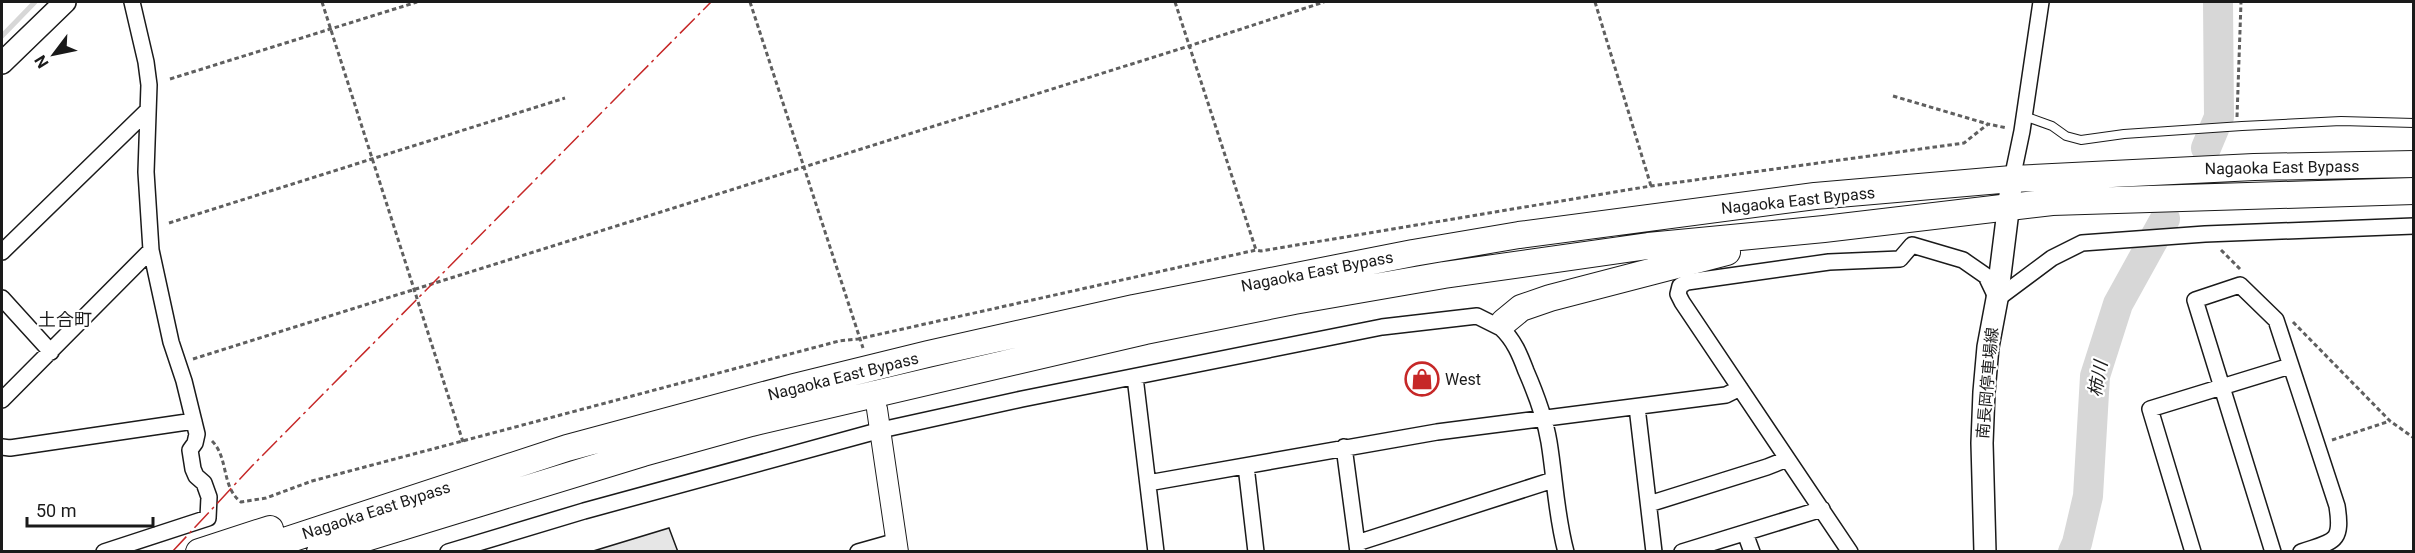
<svg xmlns="http://www.w3.org/2000/svg" width="2415" height="553" font-family="Roboto,'Noto Sans JP',sans-serif">
<rect width="100%" height="100%" fill="#fff"/>
<g fill="none" stroke-linecap="round" stroke-linejoin="round">
<path stroke="#d7d7d7" stroke-width="5" d="M2,36L35,2"/>
<path stroke="#d7d7d7" stroke-width="30" d="M2206,148L2219,117L2218,2
M2073,552L2077,543L2088,496L2095,376L2118,304L2165,219"/>
</g>
<path fill="#e6e6e6" stroke="#1a1a1a" stroke-width="1.5" d="M669,528L678,552H590Z"/>
<g fill="none" stroke-linecap="round" stroke-linejoin="round">
<g stroke="#1a1a1a" stroke-width="10">
<path id="service" d="M2024,116L2052,126L2066,136L2081,140L2124,134L2242,126L2341,121L2414,123"/>
</g>
<g stroke="#1a1a1a" stroke-width="18">
<path id="minor" d="M2012,179L2022,131L2041,2
M2,252L147,111
M2,298L51,352
M1501,328C1514,340 1520,355 1526,371C1536,394 1545,418 1549,442C1555,479 1556,515 1566,552
M1135,377L1156,552
M2,400L151,250
M1637,407L1654,552
M2,447L10,448L194,421
M1344,447L1358,552
M1246,466L1256,552
M1148,483L1437,432L1726,395L1740,388
M1649,504L1767,467L1787,459
M1745,533L1752,552
M1357,543L1553,480
M104,552L208,518L209,497L204,483L196,476L193,469L190,450L195,443L197,434L184,381L171,342L151,250L146,172L149,85L146,62L132,2
M448,552L584,511L881,430L1022,399L1382,327L1477,316L1501,328L1504,322
M858,552L897,541
M1682,552L1822,509
M1850,552L1682,302L1678,294L1680,286L1687,282L1829,262L1900,259L1912,245L1963,260L1986,276L1997,299L2052,258L2082,243L2205,234L2414,226
M2193,552L2150,409L2290,366
M2273,552L2195,300L2240,285L2276,320L2337,506C2343,544 2333,541 2301,552"/>
</g>
<g stroke="#1a1a1a" stroke-width="22">
<path id="tertiary" d="M877,409L898,552"/>
</g>
<g stroke="#1a1a1a" stroke-width="24">
<path id="secondary" d="M2,63L65,2
M1985,552L1982,443L1984,392L1988,347L1997,299L2012,179"/>
</g>
<g stroke="#1a1a1a" stroke-width="28">
<path id="trunk" d="M1504,322L1521,308L1550,298L1727,252
M199,552L270,529
M251,552L567,448L794,387L928,354L1134,308L1413,253L1519,235L1815,196L2012,179L2254,167L2414,164
M320,552L643,453L751,423L1145,331L1294,301L1444,275L1648,246L1824,229L2052,202L2414,191"/>
</g>
<path stroke="#5f5f5f" stroke-width="3" stroke-dasharray="4.5 3" stroke-linecap="butt" d="M322,2L463,442
M750,2L863,348
M1175,2L1256,250
M1595,2L1651,186
M170,79L417,2
M1893,96L1988,124
M2237,117L2241,2
M169,223L565,98
M2221,250L2240,269
M2293,322L2390,421L2414,438
M193,359L1189,46L1324,2
M2332,440L2390,421
M212,441C229,458 221,487 241,502L266,498L312,481L839,341L858,339L1256,250L1261,251L1651,186L1964,143L1988,124L2007,128"/>
<use href="#service" stroke="#fff" stroke-width="8"/>
<use href="#minor" stroke="#fff" stroke-width="15"/>
<use href="#tertiary" stroke="#fff" stroke-width="20"/>
<use href="#secondary" stroke="#fff" stroke-width="21"/>
<use href="#trunk" stroke="#fff" stroke-width="26"/>
<path stroke="#c62828" stroke-width="1.5" stroke-dasharray="21 4.5 3 4.5" stroke-linecap="butt" d="M172,552L252,466L711,2"/>
</g>
<defs>
<g id="shop-ring" transform="scale(1.725)"><circle r="9.5" fill="#fff" stroke="#c62828" stroke-width="1.5"/><path d="M-5-2.5h2.3a2.7 3.5 0 0 1 5.4 0H5L5.5 6h-11ZM-1.5-2.5h3a1.5 2.3 0 0 0-3 0Z" fill="#c62828"/></g>
</defs>
<g fill-rule="evenodd">
<use href="#shop-ring" x="1422" y="379"/>
</g>
<g text-anchor="middle" stroke-width="4.5" stroke-linejoin="round" paint-order="stroke">
<g font-size="16" fill="#1a1a1a" stroke="#fff">
<text transform="translate(2282 167) rotate(-1)" y="6">Nagaoka East Bypass</text>
<text transform="translate(1798 200) rotate(-6)" y="6">Nagaoka East Bypass</text>
<text transform="translate(1317 271) rotate(-11)" y="6">Nagaoka East Bypass</text>
<text transform="translate(843 376) rotate(-14)" y="6">Nagaoka East Bypass</text>
<text transform="translate(1987 383) rotate(-85)" y="6">南長岡停車場線</text>
<text transform="translate(376 510) rotate(-18)" y="6">Nagaoka East Bypass</text>
</g>
<g font-size="16" fill="#1a1a1a" stroke="#fff" text-anchor="start">
<text x="1445" y="385">West</text>
</g>
<g font-size="18" fill="#1a1a1a" stroke="#fff">
<text x="65" y="326">土合町</text>
</g>
<g font-size="18" font-style="italic" fill="#1a1a1a" stroke="#fff">
<text transform="translate(2098 379) rotate(-80)" y="6">柿川</text>
</g>
</g>
<rect width="2415" height="553" fill="none" stroke="#1a1a1a" stroke-width="6"/>
<g transform="translate(54 54) rotate(238)" stroke="#ffffff" stroke-width="4.5" paint-order="stroke">
<path d="M0-4.5L10 22L0 15L-10 22Z" fill="#1a1a1a"/>
<text y="-9" font-size="16" font-weight="bold" text-anchor="middle" fill="#1a1a1a">N</text>
</g>
<path d="M27 517v9h126v-9" fill="none" stroke="#1a1a1a" stroke-width="3"/>
<text x="36" y="517" font-size="18" fill="#1a1a1a" stroke="#ffffff" stroke-width="4.5" paint-order="stroke">50 m</text>
</svg>
